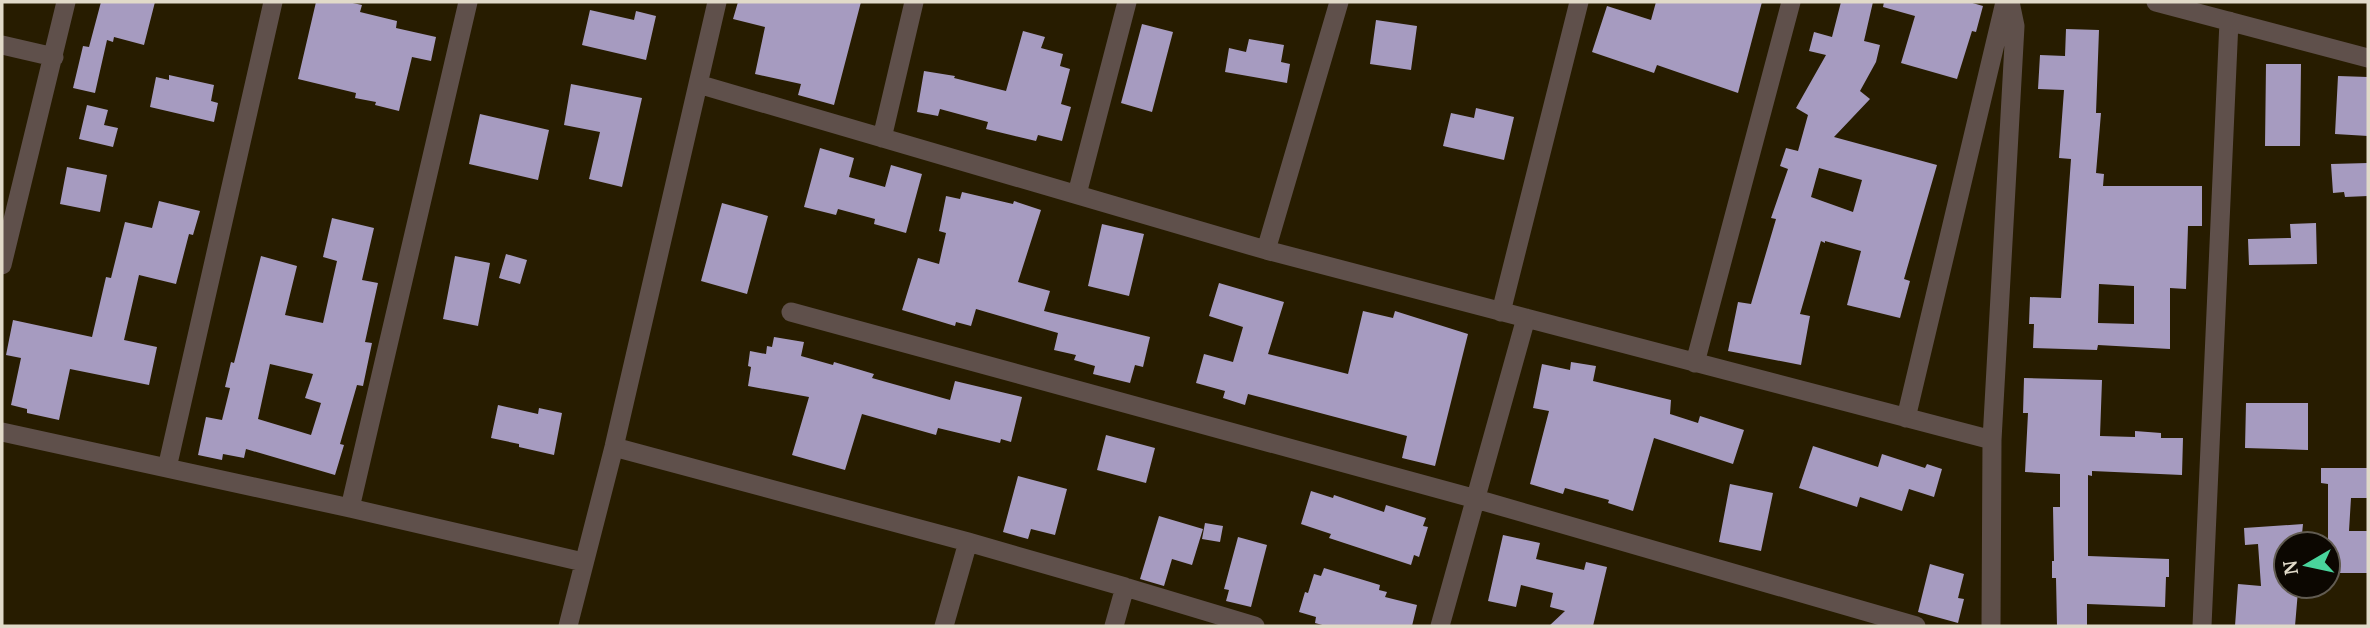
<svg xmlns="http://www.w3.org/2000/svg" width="2370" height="628" font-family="'PT Serif',serif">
<rect width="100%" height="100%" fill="#271c00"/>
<path fill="#a69bc0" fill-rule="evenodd" d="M101,2H155L144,45L114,37L113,42L107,40L95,93L73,88L83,46L89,47Z
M316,2H348L362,5L360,12L397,21L396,28L436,37L431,61L412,57L399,111L375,105L376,102L355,98L356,93L298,79Z
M738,2H861L834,105L798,95L801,84L755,74L765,27L733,19Z
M1656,2H1762L1738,93L1657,65L1654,73L1592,52L1607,6L1651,20Z
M1841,2H1873L1864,41L1880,45L1876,62L1860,91L1870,99L1834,137L1937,165L1904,279L1910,281L1900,318L1847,305L1861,251L1825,241V243L1821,241L1800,314L1810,316L1801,365L1728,351L1738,302L1751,304L1776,219L1771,218L1788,169L1780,166L1786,148L1798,151L1808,115L1796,108L1826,55L1809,51L1814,32L1832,37ZM1819,168L1862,180L1853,212L1811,197Z
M1884,2H1969L1983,6L1976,32L1972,31L1957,79L1901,63L1915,16L1883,7Z
M590,10L634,20L636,11L656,16L646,60L582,45Z
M1376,20L1417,26L1411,70L1370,64Z
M1142,24L1173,32L1152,112L1121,103Z
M2066,29L2099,30L2096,113H2101L2096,173L2104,174L2103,186H2202V226H2188L2186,289L2170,288V349L2098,345L2097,350L2033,348L2034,324H2029L2030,297L2061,298L2071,159L2059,158L2064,90L2038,89L2040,55L2065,56ZM2099,284L2134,286V324L2098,323Z
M1023,31L1045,37L1041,48L1063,54L1060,66L1070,69L1061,104L1071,107L1062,141L1038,135L1036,141L986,129L988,122L940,109L938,116L917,112L924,71L955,76L954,78L1006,91Z
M1249,39L1284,45L1281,62L1290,64L1287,83L1225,72L1229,48L1246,52Z
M2266,64H2301L2300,146H2265Z
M169,75L214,85L211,101L218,103L214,122L150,107L156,77L169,80Z
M2338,76L2368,77V136L2335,134Z
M571,84L642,98L622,187L589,179L600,132L564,125Z
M87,105L108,110L104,125L118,128L113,147L79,139Z
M1476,108L1514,117L1504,160L1443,146L1451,113L1474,118Z
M480,114L549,130L538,180L469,164Z
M820,148L854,158L849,177L885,187L891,165L922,174L906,233L874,224L875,219L838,209L836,215L804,207Z
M2368,163V196L2345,197L2344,192L2333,193L2331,164Z
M67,167L107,175L100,212L60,204Z
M962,192L1013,204L1014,201L1041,210L1018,282L1050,291L1044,311L1150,337L1143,367L1135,365L1130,383L1093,374L1095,366L1074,360L1076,355L1054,350L1058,333L976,309L971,326L956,322L955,326L902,310L918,258L939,264L946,233L939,231L946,196L960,199Z
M159,201L200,211L193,235L189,234L176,284L139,275L124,340L157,347L149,385L70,369L59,420L27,413V409L11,405L21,358L6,355L13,320L92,337L106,277L111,278L125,222L152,228Z
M722,203L768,216L747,294L701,281Z
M332,218L374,228L362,280L378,283L365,342L372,343L363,386L357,385L340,444L344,445L335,475L246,449L244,458L223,454L222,460L198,455L206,417L222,420L230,388L225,387L231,362L234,363L261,256L297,266L285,315L323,323L337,261L323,257ZM270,364L313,374L305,398L321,403L311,435L258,419Z
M2316,223L2317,264L2249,265L2248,239L2291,238L2290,224Z
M1102,224L1144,234L1129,296L1088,286Z
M506,254L527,260L520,284L499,278Z
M455,256L490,263L478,326L443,319Z
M1219,283L1284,302L1268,354L1348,374L1363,311L1393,318L1395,311L1468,334L1435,466L1402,458L1407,436L1248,394L1245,405L1223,398L1225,391L1196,383L1204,354L1233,362L1243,327L1209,316Z
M774,337L804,342L801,356L833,365L834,362L874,374L872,378L950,400L955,381L1022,397L1011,442L1001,439L1000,443L938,428L936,435L862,414L845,470L792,455L809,397L748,386L751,367L748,366L750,351L766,354L767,346L772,347Z
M1571,362L1596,366L1593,381L1671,400L1670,414L1698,423L1700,416L1744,430L1733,464L1654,438L1633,511L1608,503L1609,500L1565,488L1563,494L1530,484L1549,411L1533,408L1542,364L1570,370Z
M2024,378L2102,380L2100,436L2135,437V431L2161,433V438H2183L2182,475L2092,471V476L2088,475V556L2169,559V577H2166L2165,607L2087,604V626H2057L2056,578H2052V561H2054L2053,507H2060V474L2025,472L2028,413H2023Z
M2246,403H2308V450L2245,448Z
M498,405L538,414L539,408L562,413L554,455L519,447V444L491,438Z
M1106,435L1155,448L1146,483L1097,470Z
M1813,446L1878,467L1882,454L1925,468L1927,464L1942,469L1934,497L1909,489L1902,511L1860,497L1857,507L1799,488Z
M2321,468H2368V498H2351L2349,531H2368V573H2328V484L2321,483Z
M1018,476L1067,489L1055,535L1031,529L1028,539L1003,532Z
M1730,484L1773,493L1761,551L1719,542Z
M1311,491L1333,498L1334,495L1384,512L1386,505L1426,518L1423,526L1428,527L1419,557L1414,555L1411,565L1329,538L1331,534L1301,524Z
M1159,516L1203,529L1192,565L1172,559L1164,586L1140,579Z
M1205,523L1223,526L1220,542L1202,539Z
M2303,524L2301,544H2286V591H2298L2295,626H2235L2238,584L2261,586L2258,544L2245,545L2244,528Z
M1503,535L1540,543L1536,559L1584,570L1586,562L1607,567L1593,626H1549L1565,611L1550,607L1553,593L1521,585L1516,607L1488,601Z
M1238,537L1267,545L1251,607L1226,601L1229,590L1224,589Z
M1930,564L1964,574L1958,598L1964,599L1958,623L1918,612Z
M1324,568L1380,585L1379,590L1387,592L1385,597L1417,605L1412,626H1326L1315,623L1316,617L1299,612L1305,592L1308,593L1314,574L1321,576Z"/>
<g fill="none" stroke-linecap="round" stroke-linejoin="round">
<path stroke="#5f504b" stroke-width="19" d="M2156,2L2368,58
M2,45L54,57
M698,84L1266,250L1992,440
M882,138L914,2
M1077,194L1127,2
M1266,250L1339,2
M2,265L66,2
M791,312L1476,499L1916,626
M1501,312L1579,2
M1695,363L1791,2
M1906,418L2005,2
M2,432L350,508L583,562
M614,447L968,542L1125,587
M167,468L273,2
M350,508L468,2
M568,626L614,447L717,2
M944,626L968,542
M1114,626L1125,587L1255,626
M1440,626L1526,318
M1991,626L1992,440L2015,26L2010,2
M2202,626L2229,21"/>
</g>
<rect width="2370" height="628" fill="none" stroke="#e1dac9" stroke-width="7"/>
<g transform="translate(2307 565) rotate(261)"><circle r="33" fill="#0c0701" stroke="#615b51" stroke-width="2"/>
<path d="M0-5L12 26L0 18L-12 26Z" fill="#49d49c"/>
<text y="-10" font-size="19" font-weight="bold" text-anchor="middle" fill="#e1dac9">N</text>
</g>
</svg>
